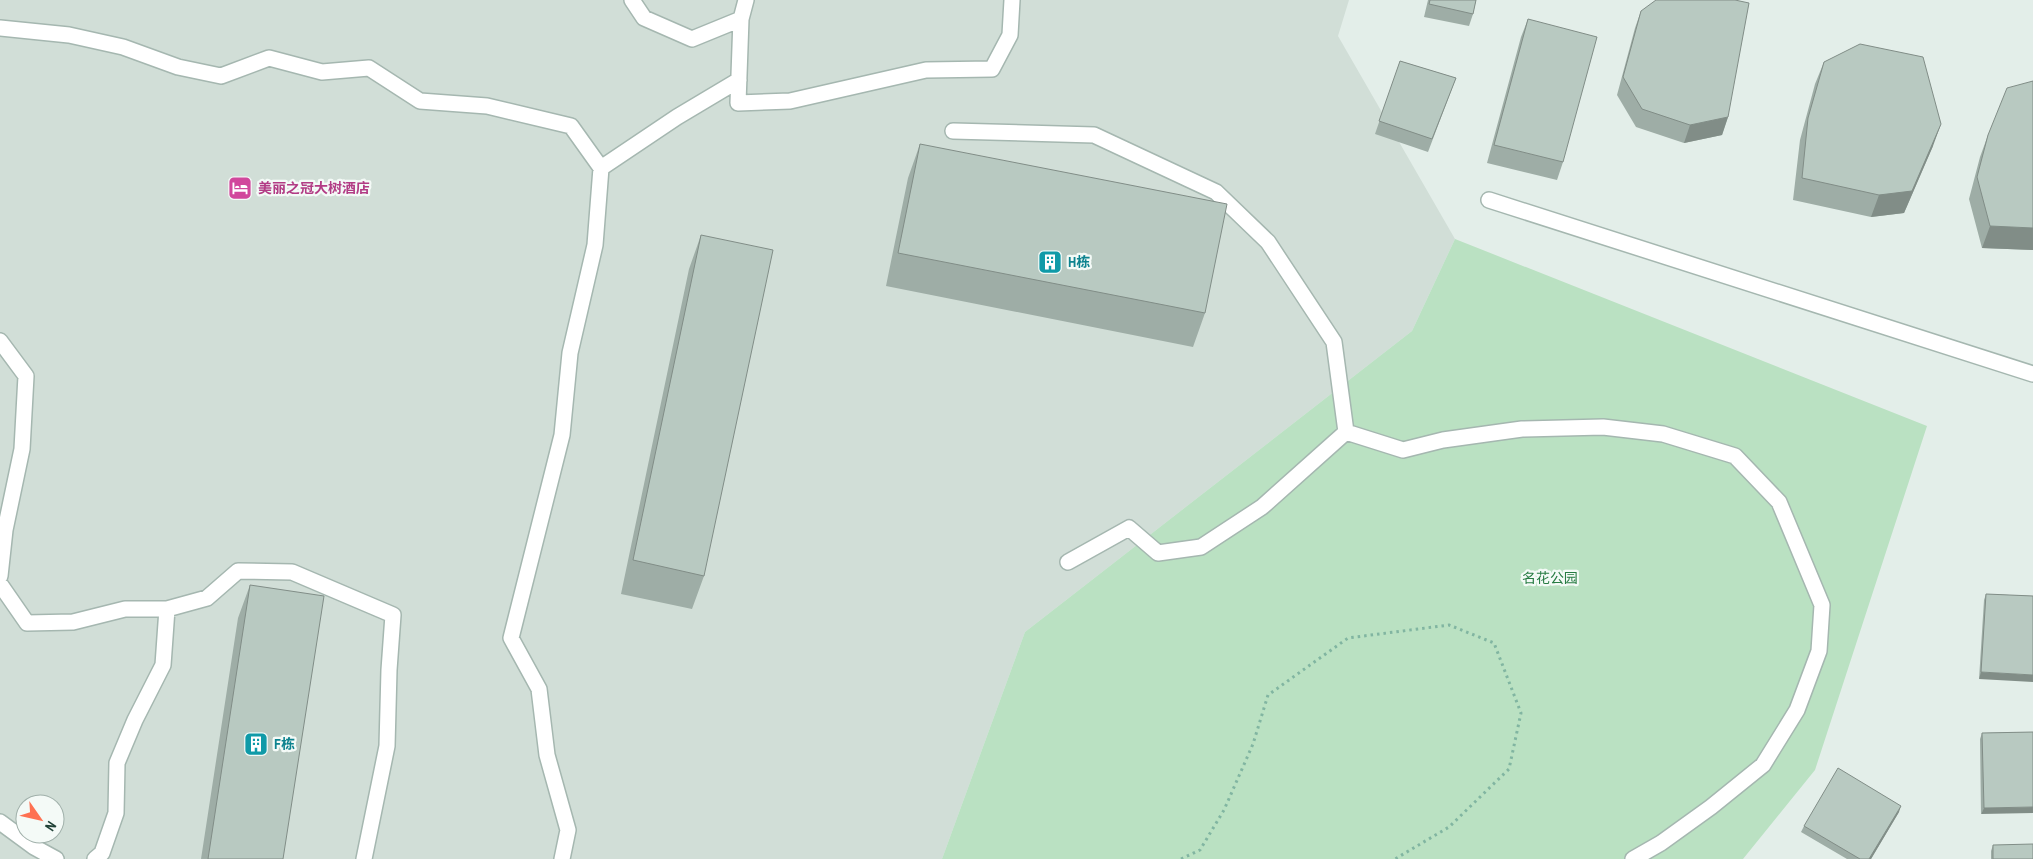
<svg xmlns="http://www.w3.org/2000/svg" width="2033" height="859" font-family="'Archivo Narrow','Noto Sans SC',sans-serif">
<rect width="100%" height="100%" fill="#e3eee9"/>
<path fill="#d1ded7" fill-rule="evenodd" d="M0,0H1349L1338,36L1455,239L1412,331L1025,632L942,859H0ZM25,804H55V834H25Z"/>
<path fill="#bae1c2" d="M1455,239L1927,426L1815,770L1743,859H942L1025,632L1412,331Z"/>
<g fill="none" stroke-linecap="round" stroke-linejoin="round">
<g stroke="#a5b7b0" stroke-width="18">
<path id="minor" d="M632,0L644,18L692,39L741,19
M746,0L741,19L738,103L790,101L926,70L992,69L1010,35L1012,0
M0,28L69,35L123,47L178,67L221,76L269,58L322,72L369,68L420,101L487,106L571,126L601,168L677,117L739,80
M953,131L1094,135L1216,192L1268,242L1334,342L1346,432L1262,507L1201,547L1158,553L1129,528L1068,562
M1489,200L2033,374
M0,341L26,376L22,449L5,530L0,576
M1346,432L1403,450L1443,440L1522,429L1603,427L1663,434L1735,456L1779,502L1822,605L1819,651L1797,710L1763,765L1711,807L1661,843L1633,859
M0,584L27,623L73,622L125,609H167L207,598L238,571L292,572L393,615L389,670L387,746L364,859
M0,822L34,847L56,859
M95,859L102,853L116,813L117,763L135,720L163,665L167,609
M562,859L568,830L547,755L539,689L511,638L562,435L570,353L595,245L601,168"/>
</g>
<path stroke="#81b5a1" stroke-width="3" stroke-dasharray="2.5 4" stroke-linecap="butt" d="M1181,859L1200,850L1224,810L1253,744L1268,695L1348,638L1449,625L1494,643L1521,713L1509,769L1449,827L1395,859"/>
<use href="#minor" stroke="#fff" stroke-width="15"/>
</g>
<path fill="#9eada6" d="M1428,0H1476L1473,14L1469,26L1424,17Z
M1641,11L1728,117L1722,135L1684,143L1636,127L1617,95L1635,28Z
M1528,19L1563,162L1557,180L1487,163L1521,37Z
M1400,61L1456,78L1428,152L1375,134Z
M1824,62L1933,146L1904,213L1871,217L1793,200L1800,140L1815,84Z
M2033,81V250L1982,248L1969,199L1980,157L1988,135Z
M920,144L1205,313L1193,347L886,286L908,178Z
M701,235L704,576L692,609L621,594L689,269Z
M250,585L283,859H201L238,618Z
M1986,594L2033,596L1979,679L1984,600Z
M2033,732L1981,814L1980,739L1982,733Z
M1899,812L1871,859H1847L1801,832L1804,826Z
M1993,845L2033,859H1991V851Z"/>
<path fill="#818d87" d="M1728,117L1722,135L1684,143L1690,125Z
M1941,124L1933,146L1904,213L1871,217L1879,195Z
M1990,226L2033,228V250L1982,248Z
M1981,672L2033,675V682L1979,679Z
M1901,806L1899,812L1871,859H1869Z
M2033,807V813L1981,814L1984,808Z"/>
<path fill="#b8c9c1" stroke="#818d87" d="M1430,0H1476L1473,14L1429,4Z
M1656,0H1735L1749,3L1728,117L1690,125L1642,109L1623,77L1641,11Z
M1528,19L1597,37L1563,162L1494,145Z
M1860,44L1923,57L1941,124L1912,191L1879,195L1802,178L1808,118L1824,62Z
M1400,61L1456,78L1432,139L1379,121Z
M2033,81V228L1990,226L1977,177L1988,135L2007,88Z
M920,144L1227,204L1205,313L898,253Z
M701,235L773,250L704,576L633,560Z
M250,585L324,596L283,859H208Z
M1986,594L2033,596V675L1981,672Z
M2033,732V807L1984,808L1982,733Z
M1838,768L1901,806L1869,859H1860L1804,826Z
M2033,844V859H1993V845Z"/>
<defs>
<g id="hotel-square" transform="scale(1.25)"><rect x="-9" y="-9" width="18" height="18" rx="4" fill="#d1479c" stroke="#f4faf7"/><path d="M-6-4.5h1.5V1H6V5H4.5V3h-9V5H-6ZM-4 0a1.8 1.8 0 1 1 3.6 0ZM.5 0V-2.5h3Q6-2.5 6 0Z" fill="#fff"/></g>
<g id="building-square" transform="scale(1.25)"><rect x="-9" y="-9" width="18" height="18" rx="4" fill="#0f9aa8" stroke="#f4faf7"/><path d="M-4-6H4V6H1V3H-1V6H-4ZM-2.5-4.3h1.7v1.8h-1.7ZM.8-4.3h1.7v1.8H.8ZM-2.5-1h1.7V.8h-1.7ZM.8-1h1.7V.8H.8Z" fill="#fff"/></g>
</defs>
<g fill-rule="evenodd">
<use href="#hotel-square" x="240" y="188"/>
<use href="#building-square" x="1050" y="262"/>
<use href="#building-square" x="256" y="744"/>
</g>
<g text-anchor="middle" stroke-width="4.5" stroke-linejoin="round" paint-order="stroke">
<g font-size="14" font-weight="bold" fill="#b23c85" stroke="#f4faf7" text-anchor="start">
<text x="258" y="193">美丽之冠大树酒店</text>
</g>
<g font-size="14" font-weight="bold" fill="#0d838f" stroke="#f4faf7" text-anchor="start">
<text x="1068" y="267">H栋</text>
<text x="274" y="749">F栋</text>
</g>
<g font-size="14" fill="#277c43" stroke="#f4faf7">
<text x="1550" y="583">名花公园</text>
</g>
</g>
<g transform="translate(40 819) rotate(124)"><circle r="24" fill="#f4faf7" stroke="#a0b0aa"/>
<path d="M0-4L9 19L0 12L-9 19Z" fill="#fe7152"/>
<text y="-8" font-size="14" font-weight="bold" text-anchor="middle" fill="#214237">N</text>
</g>
</svg>
